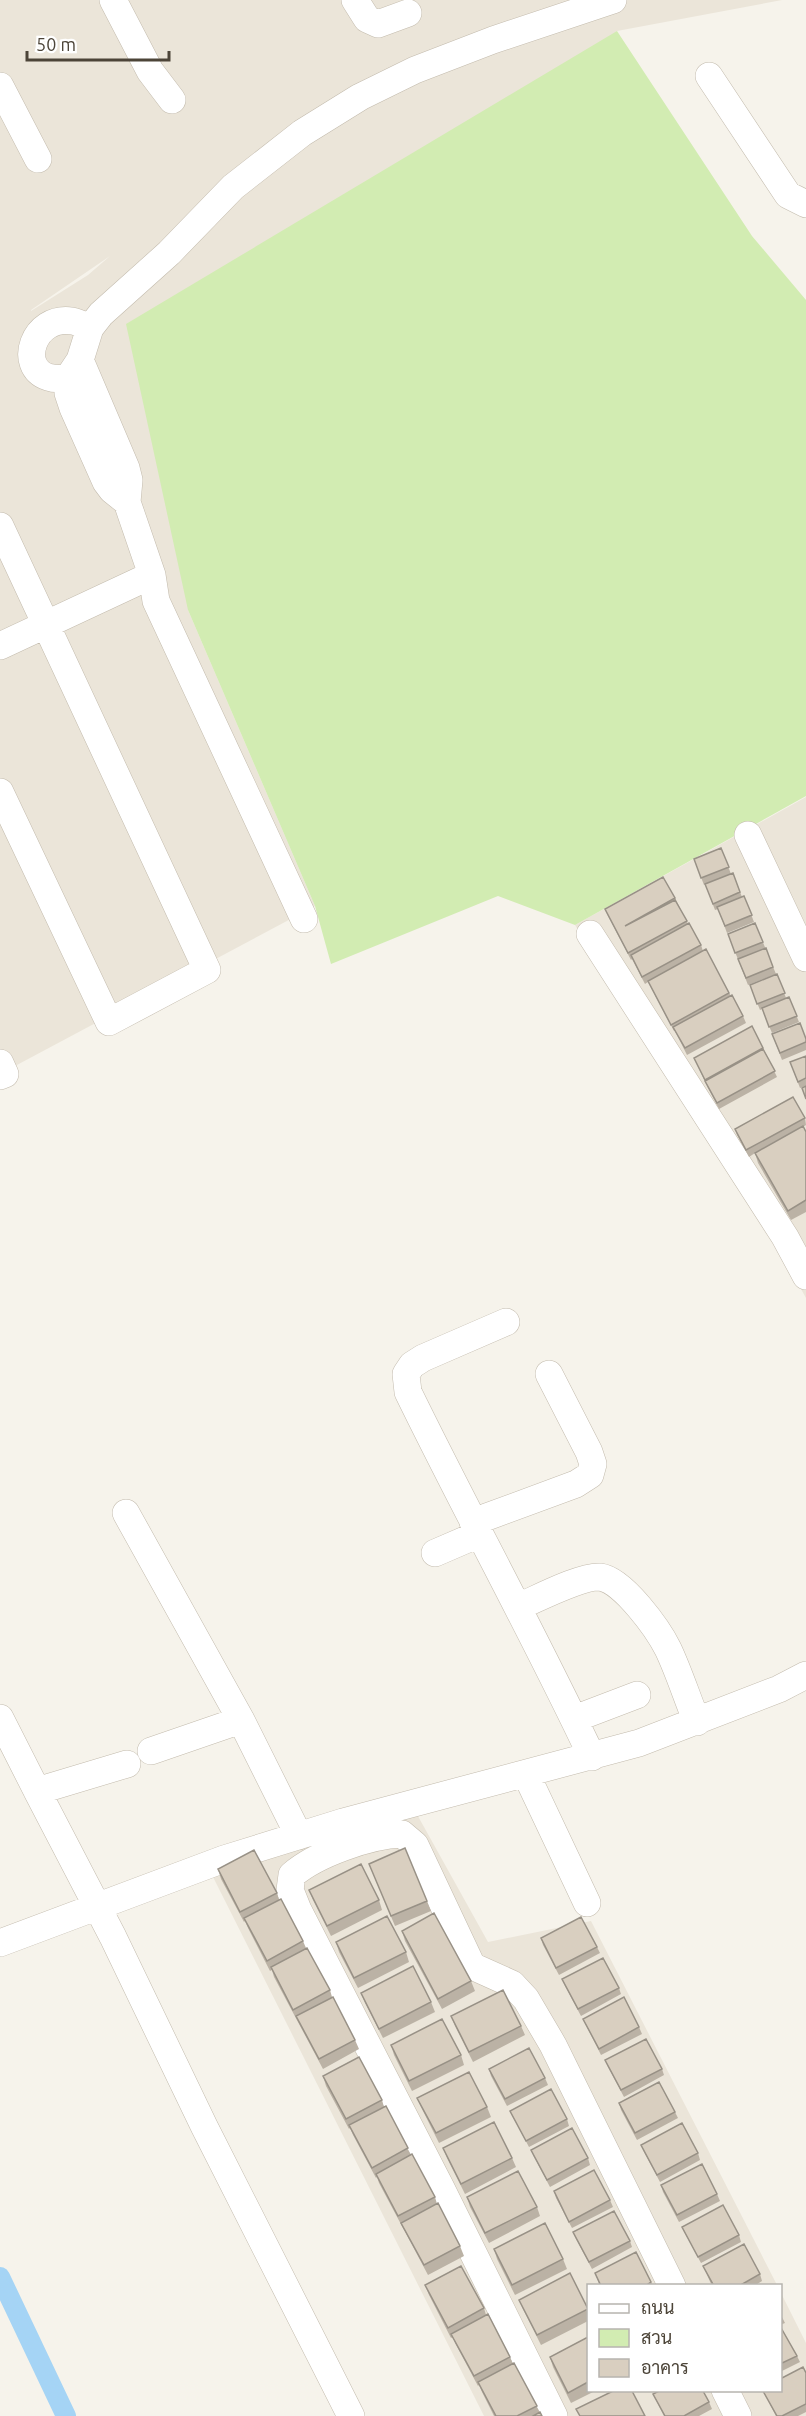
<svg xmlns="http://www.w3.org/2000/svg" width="806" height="2416" font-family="Ubuntu,Sarabun,sans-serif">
<rect width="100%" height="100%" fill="#f6f3eb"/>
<path fill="#ebe5d9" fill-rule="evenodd" d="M0,0H782L617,31L188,610L315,906L0,1074ZM110,256L88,275L31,311V310Z
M806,797V1298L764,1222L575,925Z
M414,1809L488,1942L591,1921L777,2285L588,2286V2390H780L781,2293L806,2343V2416H484L209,1869Z"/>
<path fill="#d2ecb2" d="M617,31L752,236L806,300V796L575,925L498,896L331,964L315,906L188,610L126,324Z"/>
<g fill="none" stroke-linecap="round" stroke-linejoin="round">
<path stroke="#a5d4f5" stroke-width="20" d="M0,2277L66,2416"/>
<g stroke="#c3bbad" stroke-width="28">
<path id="minor" d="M113,0L150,71L172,100
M355,0L367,19L378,24L408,13
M709,76L788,195L806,204
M0,86L38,159
M80,360L126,468L129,480L127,502L112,490L106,482L73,408L68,393V378L80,360L90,328L101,314L169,253L233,187L302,133L360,97L415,70L493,40L613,0
M85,376C74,377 59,381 48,377C17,367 33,315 72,321C78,322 85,326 90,328
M0,526L207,970L109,1022L0,792
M152,575L156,601L304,919
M0,646L152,575L127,502
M748,835L806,958
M590,934L785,1237L806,1276
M0,1063L5,1074L0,1076
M506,1322L423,1358L412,1365L406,1374L408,1392C468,1515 534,1634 592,1757
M126,1513L241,1720L299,1836
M473,1522L576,1484L590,1475L593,1464L589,1452L549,1374
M435,1553L479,1534
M518,1607C537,1599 580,1576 600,1577C623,1580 658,1629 668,1649C679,1672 687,1698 697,1722
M0,1718L37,1791
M574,1719L637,1695
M151,1751L241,1720
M127,1764L37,1791L113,1937L204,2126L351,2416
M526,1774L587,1903
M0,1943L224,1859L343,1822L639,1743L779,1689L806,1675
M725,2390L738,2416
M554,2416L441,2188L298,1910L290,1890L292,1875C316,1854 370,1835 402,1834L415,1845L472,1966L512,1984L526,1999L553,2045L672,2286"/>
</g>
<use href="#minor" stroke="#fff" stroke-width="27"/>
</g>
<path fill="#bbb2a5" d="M721,848L731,874L704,885L694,859Z
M733,873L742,897L744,896L754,922L727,933L718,909L715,910L705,884Z
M675,898L688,924L701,945L703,951L729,993L743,1016L746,1023L687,1055L675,1031H674L648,982L645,984L632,959L631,960L608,916L605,909Z
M755,923L776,974L748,985L728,934Z
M777,974L786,998L789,997L799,1022L772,1033L762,1009L760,1010L750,985Z
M772,1034L806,1039V1050L782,1060Z
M763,1048L777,1077L719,1109L708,1088L694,1058Z
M806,1056V1086L800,1088L790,1062Z
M805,1118L806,1125L803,1127L806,1132V1212L791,1220L758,1163L755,1153L749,1157L737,1135L735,1129Z
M369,1864L427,1901L431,1911L395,1926Z
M218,1869L277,1893L279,1900L303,1941L306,1948L330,1990L332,1997L355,2040L359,2049L323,2069L274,1977L272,1970L270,1971L248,1928L245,1921L244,1922L221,1879Z
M309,1890L379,1900L382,1910L331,1936L313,1900Z
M402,1931L471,1981L475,1991L442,2009L405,1941Z
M541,1938L597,1947L600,1953L559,1975L543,1945Z
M336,1942L406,1952L409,1962L358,1988L339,1952Z
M562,1979L619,1988L621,1994L581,2016L565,1986Z
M361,1993L431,2002L435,2012L383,2038L365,2003Z
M451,2016L521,2026L525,2035L473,2062L455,2026Z
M583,2019L639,2027L642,2034L601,2055Z
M391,2045L461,2055L464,2065L412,2091L394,2055Z
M605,2060L662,2069L664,2075L624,2097L608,2067Z
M489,2069L545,2078L548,2085L507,2106L491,2076Z
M323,2076L382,2100L384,2107L435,2197L437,2204L460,2246L464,2256L428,2275L379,2183L377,2177L376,2178L353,2135L350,2128L349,2129L326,2086Z
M417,2098L487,2107L491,2117L439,2143L421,2107Z
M619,2103L675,2112L678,2118L637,2140L621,2110Z
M510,2111L567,2119L569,2126L529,2147L513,2117Z
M641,2145L698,2153L700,2160L660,2182L644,2152Z
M443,2148L512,2158L516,2167L465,2194L447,2158Z
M531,2150L588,2158L590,2165L550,2187L534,2157Z
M661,2185L717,2194L720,2201L679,2222L663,2192Z
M554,2191L610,2200L613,2207L572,2228L556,2198Z
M467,2197L537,2207L540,2216L489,2243L470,2207Z
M682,2227L739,2235L741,2242L701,2263L685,2233Z
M573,2232L630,2241L632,2247L592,2269L576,2239Z
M494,2249L563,2259L567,2269L515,2295L497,2259Z
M703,2266L760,2274L762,2281L754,2286H712Z
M595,2273L651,2282L653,2286H600Z
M425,2285L484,2308L486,2315L510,2357L513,2364L542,2416H494L482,2392L479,2385L478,2386L455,2343L453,2337L451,2338L429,2295Z
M519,2300L588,2309V2321L541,2345L523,2309Z
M780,2313L785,2323L780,2325Z
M780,2326L797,2356L800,2362L780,2372Z
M588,2337V2391H595L571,2403L553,2367L550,2357Z
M806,2373V2412L798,2416H776L763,2391Z
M653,2394L709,2402L712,2409L699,2416H664Z"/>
<path fill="#d9cfc0" stroke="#989186" stroke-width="1.5" d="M721,848L729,867L701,878L694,859Z
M733,873L740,892L713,904L705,884Z
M663,877L675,898L625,926L675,900L687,921L628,953L605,909Z
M744,896L752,915L725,926L717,907Z
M689,923L701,945L642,977L631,955Z
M755,923L763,942L735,953L728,934Z
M766,948L773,967L746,978L738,959Z
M706,949L729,993L671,1025L648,981Z
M777,974L785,993L757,1004L750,985Z
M732,995L743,1016L685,1048L673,1027Z
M789,997L797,1016L769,1027L762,1008Z
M800,1023L806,1039V1042L780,1053L772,1034Z
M752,1026L763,1048L705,1080L694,1058Z
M763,1049L775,1071L717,1103L705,1081Z
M806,1056V1078L798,1082L790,1062Z
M806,1086V1099L802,1088Z
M793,1097L805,1118L746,1150L735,1129Z
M803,1126L806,1132V1200L788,1211L755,1153Z
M405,1848L427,1901L391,1916L369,1864Z
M254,1850L277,1893L240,1912L218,1869Z
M361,1864L379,1900L327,1926L309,1890Z
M281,1899L303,1941L267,1961L244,1918Z
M434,1913L471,1981L438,1999L402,1931Z
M387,1916L406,1952L354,1978L336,1942Z
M581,1917L597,1947L556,1968L541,1938Z
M307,1948L330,1990L293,2010L271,1967Z
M603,1958L619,1988L578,2009L562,1979Z
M413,1966L431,2002L379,2029L361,1993Z
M503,1990L521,2026L469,2052L451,2016Z
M333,1997L355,2040L319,2059L296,2016Z
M624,1997L639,2027L599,2049L583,2019Z
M442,2019L461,2055L409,2081L391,2045Z
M646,2039L662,2069L621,2090L605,2060Z
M529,2048L545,2078L505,2099L489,2069Z
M359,2057L382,2100L346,2119L323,2076Z
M469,2072L487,2107L436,2133L417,2098Z
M659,2082L675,2112L635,2133L619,2103Z
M551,2089L567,2119L526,2141L510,2111Z
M386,2106L408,2148L372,2168L349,2125Z
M494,2122L512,2158L461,2184L443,2148Z
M682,2123L698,2153L657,2175L641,2145Z
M572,2128L588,2158L547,2180L531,2150Z
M412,2154L435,2197L398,2216L376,2174Z
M702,2164L717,2194L677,2215L661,2185Z
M594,2170L610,2200L569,2222L554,2191Z
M518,2171L537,2207L485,2233L467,2197Z
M438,2203L460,2246L424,2265L401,2223Z
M723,2205L739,2235L698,2257L682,2227Z
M614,2211L630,2241L589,2262L573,2232Z
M545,2223L563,2259L512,2285L494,2249Z
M744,2244L760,2274L739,2286H714L703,2266Z
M636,2252L651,2282L645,2286H601L595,2273Z
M461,2266L484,2308L448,2328L425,2285Z
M570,2273L588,2309L537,2335L519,2300Z
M488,2314L510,2357L474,2376L451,2334Z
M780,2326L797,2356L780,2364Z
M588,2337V2382L568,2393L550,2357Z
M514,2363L537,2406L517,2416H496L478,2382Z
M803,2367L806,2373V2404L782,2416H777L763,2391H780V2379Z
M613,2391H632L645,2416H580L576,2409Z
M659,2391H703L709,2402L684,2416H665L653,2394Z
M540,2412L542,2416H533Z"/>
<rect x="587" y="2284" width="195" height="108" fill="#ffffff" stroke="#b7b4af" stroke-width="1.5"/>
<rect x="599" y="2304" width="30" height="9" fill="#ffffff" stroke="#b7b4af" stroke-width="1.5"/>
<text x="641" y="2314" font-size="18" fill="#4c4438">ถนน</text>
<rect x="599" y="2329" width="30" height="18" fill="#d2ecb2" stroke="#b7b4af" stroke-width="1.5"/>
<text x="641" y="2344" font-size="18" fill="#4c4438">สวน</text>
<rect x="599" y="2359" width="30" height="18" fill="#d9cfc0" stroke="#b7b4af" stroke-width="1.5"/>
<text x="641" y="2374" font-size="18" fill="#4c4438">อาคาร</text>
<path d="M27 51v9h142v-9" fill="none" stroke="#4c4438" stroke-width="3"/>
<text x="36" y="51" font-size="18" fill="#4c4438" stroke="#ffffff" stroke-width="4.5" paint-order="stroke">50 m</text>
</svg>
